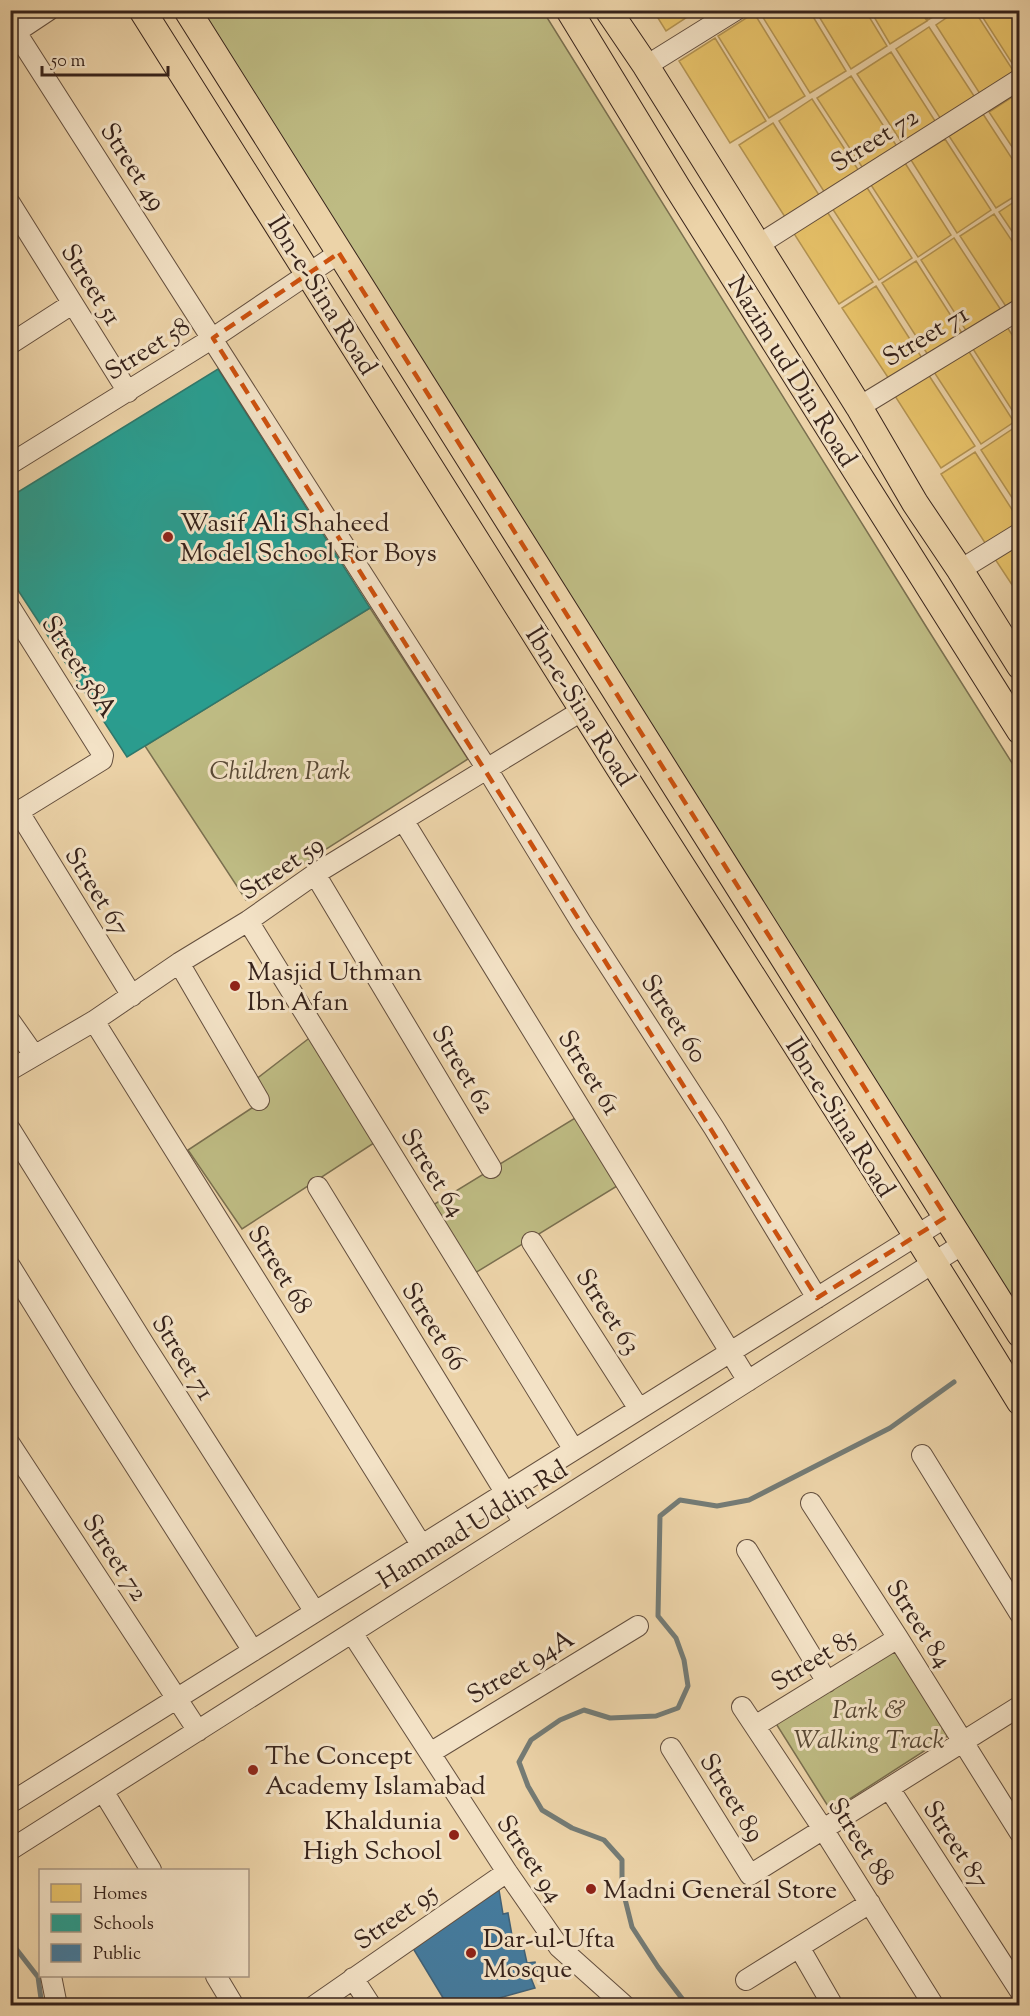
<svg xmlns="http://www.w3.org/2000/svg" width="1030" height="2016" font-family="'Sorts Mill Goudy',serif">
<rect width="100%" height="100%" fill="#ecd3a8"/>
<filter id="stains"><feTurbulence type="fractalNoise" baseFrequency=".00333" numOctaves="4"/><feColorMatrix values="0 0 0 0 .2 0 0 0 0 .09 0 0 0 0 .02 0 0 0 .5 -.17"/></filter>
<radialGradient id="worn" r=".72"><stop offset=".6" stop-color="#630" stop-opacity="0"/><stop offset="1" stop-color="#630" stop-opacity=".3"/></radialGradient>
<path fill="#bebb83" stroke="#7a6f4f" stroke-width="1.5" d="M196,11H543L927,628L1019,774V1317Z
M370,608L468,759L246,900L145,746Z
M312,1036L377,1141L242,1229L188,1150L264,1100L255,1080Z
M580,1115L622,1183L475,1273L433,1205Z
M892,1646L949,1735L831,1811L775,1722Z"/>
<path fill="#e9c46a" stroke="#b49452" stroke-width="1.5" d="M653,10H698L666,31Z
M809,10L846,71L810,93L759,11Z
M815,10H865L887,46L851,69Z
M870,10H920L927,21L890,44Z
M922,10H944L928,20Z
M958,10H974L1016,75L982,97L936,25Z
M978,10H1020L1019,74Z
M754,13L805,96L769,118L718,36Z
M929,27L976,99L942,121L896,49Z
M715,38L766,121L730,143L679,61Z
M891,52L937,124L904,146L857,74Z
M851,76L898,148L864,170L817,98Z
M1020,92V159L989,112Z
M812,99L859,171L825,193L779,121Z
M983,114L1020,171V193L996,208L949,136Z
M773,123L819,195L785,217L739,145Z
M945,139L991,210L957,233L911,160Z
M905,163L951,235L918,257L871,185Z
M866,186L912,258L879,280L832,208Z
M1020,198V243L999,212Z
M826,210L873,282L839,304L793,232Z
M994,214L1020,253V300L1007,308L960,236Z
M954,238L1001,310L967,332L921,260Z
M916,261L962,333L928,355L882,283Z
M876,286L922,358L889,379L842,308Z
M1020,320V335L1013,325Z
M1007,327L1020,347L1019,421L973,349Z
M968,350L1014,422L981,444L934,372Z
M928,374L975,446L941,468L895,396Z
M1014,428L1020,436V510L981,450Z
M975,452L1020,522V525L987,546L941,474Z
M1020,539V597L993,556Z"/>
<path fill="#2a9d8f" stroke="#2e786c" stroke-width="1.5" d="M218,369L370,608L127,757L10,578V497Z"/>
<path fill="#457b9d" stroke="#416176" stroke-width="1.5" d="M499,1890L503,1914L508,1913L513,1941L522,1940L527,1963L535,1962L537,1971L529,1973L535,1988L471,2006H455V2004L448,2006L411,1945Z"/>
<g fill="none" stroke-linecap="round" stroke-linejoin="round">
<path stroke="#747b75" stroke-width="5" d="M10,1941L38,1977L42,2006
M689,2006L684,2001L658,1967L632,1927L622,1887V1860L604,1840L572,1828L542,1810L528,1786L519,1762L531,1740L560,1720L584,1710L610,1718L656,1716L678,1708L688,1686L684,1660L676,1638L658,1616L660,1516L680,1500L717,1506L749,1500L890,1428L954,1382"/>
<g stroke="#644f3e" stroke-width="22">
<path id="minor" d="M10,23L487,769L582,924L714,1128L817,1298
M10,36L49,10
M646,66L736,10
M10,203L128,392
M758,245L1020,79
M10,344L72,304
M859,407L1020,309
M10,464L213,338L339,253
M960,570L1020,533
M10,607L103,755L102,760L21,810L20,814L132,996
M403,820L748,1381
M315,874L491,1168
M248,921L574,1450
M179,963L259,1100
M10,1021L34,1055
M94,1021L422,1546
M10,1070L94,1021L179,963L248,921L315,874L583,710
M10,1129L144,1344L315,1612
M318,1187L524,1523
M532,1242L639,1409
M10,1266L81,1381L253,1651
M10,1444L198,1731
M922,1455L1020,1614
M811,1503L898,1638L1020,1833
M747,1550L827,1682
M352,1633L507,1872L559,1947L625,2006
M742,1707L823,1829L934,2006
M755,1726L898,1638
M671,1748L750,1875L1020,1706
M430,1753L638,1626
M889,1788L1020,1991
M103,1791L151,1870
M10,1803L946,1217
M10,1850L963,1244
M799,1947L833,2006
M51,1976L57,2006
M216,1976L234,2006
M353,1978L371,2006
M746,1980L870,1903
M314,2006L507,1872"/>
</g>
<g stroke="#37231b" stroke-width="28">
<path id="major" d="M142,10C302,262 459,514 618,766C753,978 889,1188 1020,1402
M187,10L1020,1334
M569,10L677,187L1020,731
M608,10L646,66L859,407L915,503L960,570L1020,666"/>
</g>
<use href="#minor" stroke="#f3e2c6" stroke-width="20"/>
<use href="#major" stroke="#ecd3a8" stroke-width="26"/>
</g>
<path fill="none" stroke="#cd510e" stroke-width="4.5" stroke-dasharray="12 8" stroke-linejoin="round" d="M339,253L946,1217L817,1298L213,338Z"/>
<g fill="#8f2418" stroke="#f3e2c6" stroke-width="2">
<circle cx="168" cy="537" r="6"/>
<circle cx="235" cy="986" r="6"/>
<circle cx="253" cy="1770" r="6"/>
<circle cx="454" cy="1835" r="6"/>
<circle cx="591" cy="1889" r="6"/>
<circle cx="471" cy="1953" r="6"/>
</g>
<g text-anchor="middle" stroke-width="6" stroke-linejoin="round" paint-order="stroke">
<g font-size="26" fill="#37231b" stroke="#f3e2c6">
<text transform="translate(874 139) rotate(-32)" y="9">Street 72</text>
<text transform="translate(134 166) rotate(57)" y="9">Street 49</text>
<text transform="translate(92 284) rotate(58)" y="9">Street 51</text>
<text transform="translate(323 295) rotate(58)" y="9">Ibn-e-Sina Road</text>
<text transform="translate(925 335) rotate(-31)" y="9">Street 71</text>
<text transform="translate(147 348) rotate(-32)" y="9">Street 58</text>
<text transform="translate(793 371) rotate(58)" y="9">Nazim ud Din Road</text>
<text transform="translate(80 666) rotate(57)" y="9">Street 58A</text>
<text transform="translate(581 706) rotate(58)" y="9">Ibn-e-Sina Road</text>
<text transform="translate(281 867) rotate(-34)" y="9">Street 59</text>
<text transform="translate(98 891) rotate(58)" y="9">Street 67</text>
<text transform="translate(675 1018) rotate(57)" y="9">Street 60</text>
<text transform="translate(464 1069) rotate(59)" y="9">Street 62</text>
<text transform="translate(590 1072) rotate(58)" y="9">Street 61</text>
<text transform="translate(841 1117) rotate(58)" y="9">Ibn-e-Sina Road</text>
<text transform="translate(434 1172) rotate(58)" y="9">Street 64</text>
<text transform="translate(281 1269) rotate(58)" y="9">Street 68</text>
<text transform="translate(609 1311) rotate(57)" y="9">Street 63</text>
<text transform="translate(435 1326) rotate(58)" y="9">Street 66</text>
<text transform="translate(184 1357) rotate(58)" y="9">Street 71</text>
<text transform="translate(472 1524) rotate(-32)" y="9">Hammad Uddin Rd</text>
<text transform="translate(116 1557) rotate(57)" y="9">Street 72</text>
<text transform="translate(920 1623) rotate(57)" y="9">Street 84</text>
<text transform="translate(813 1659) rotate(-32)" y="9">Street 85</text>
<text transform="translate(520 1666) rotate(-31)" y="9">Street 94A</text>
<text transform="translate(733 1797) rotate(58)" y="9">Street 89</text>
<text transform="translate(862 1841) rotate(57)" y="9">Street 88</text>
<text transform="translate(957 1844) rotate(57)" y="9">Street 87</text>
<text transform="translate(531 1858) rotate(56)" y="9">Street 94</text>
<text transform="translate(395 1916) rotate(-35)" y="9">Street 95</text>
</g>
<g font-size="26" fill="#37231b" stroke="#f3e2c6" text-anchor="start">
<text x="180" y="531">Wasif Ali Shaheed<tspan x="180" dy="30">Model School For Boys</tspan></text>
<text x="247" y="980">Masjid Uthman<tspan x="247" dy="30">Ibn Afan</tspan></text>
<text x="265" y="1764">The Concept<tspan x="265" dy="30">Academy Islamabad</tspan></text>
<text x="442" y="1829" text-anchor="end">Khaldunia<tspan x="442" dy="30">High School</tspan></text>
<text x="603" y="1898">Madni General Store</text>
<text x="483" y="1947">Dar-ul-Ufta<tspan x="483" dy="30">Mosque</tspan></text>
</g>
<g font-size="26" font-style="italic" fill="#594935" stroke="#f3e2c6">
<text x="280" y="779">Children Park</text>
<text x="869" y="1718">Park &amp;<tspan x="869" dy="30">Walking Track</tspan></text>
</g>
</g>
<rect width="1030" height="2016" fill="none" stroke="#ecd3a8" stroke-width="36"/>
<rect x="12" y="12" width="1006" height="1992" fill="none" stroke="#37231b" stroke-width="3"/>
<rect x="18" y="18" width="994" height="1980" fill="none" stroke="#37231b" stroke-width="1.5"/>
<rect x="39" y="1869" width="210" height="108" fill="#f3e2c6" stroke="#a89682" stroke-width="1.5"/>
<rect x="51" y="1884" width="30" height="18" fill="#e9c46a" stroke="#a89682" stroke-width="1.5"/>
<text x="93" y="1899" font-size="18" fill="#37231b">Homes</text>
<rect x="51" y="1914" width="30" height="18" fill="#2a9d8f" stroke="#a89682" stroke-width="1.5"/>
<text x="93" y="1929" font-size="18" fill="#37231b">Schools</text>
<rect x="51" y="1944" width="30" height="18" fill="#457b9d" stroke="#a89682" stroke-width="1.5"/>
<text x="93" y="1959" font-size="18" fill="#37231b">Public</text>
<path d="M42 66v9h126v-9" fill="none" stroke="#37231b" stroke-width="3"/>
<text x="51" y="66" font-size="18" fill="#37231b" stroke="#f3e2c6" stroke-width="4.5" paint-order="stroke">50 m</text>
<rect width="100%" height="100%" filter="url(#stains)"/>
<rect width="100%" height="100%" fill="url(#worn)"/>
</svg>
